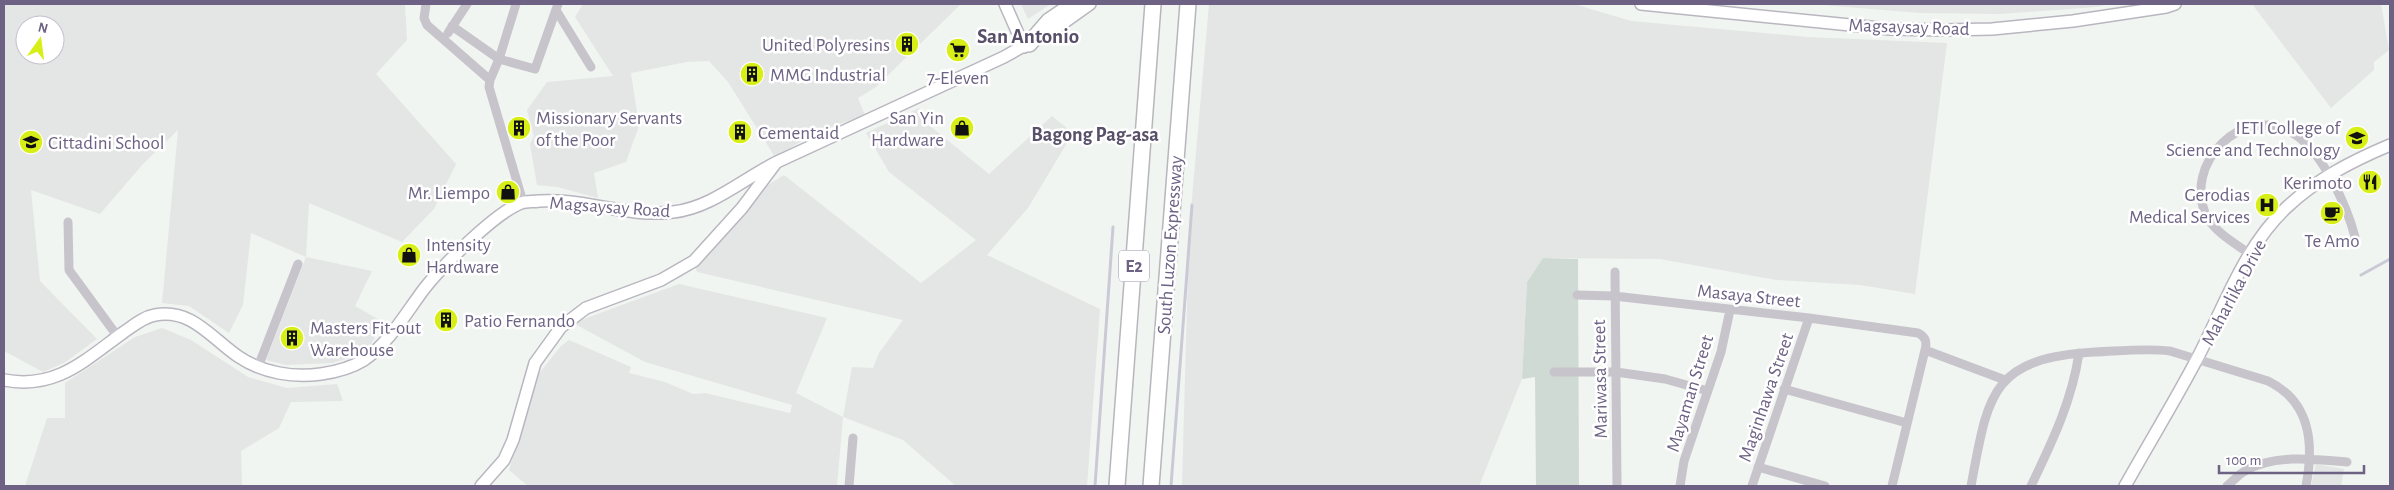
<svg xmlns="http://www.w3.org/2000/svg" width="2394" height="490" font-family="'Alegreya Sans',sans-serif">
<rect width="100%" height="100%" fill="#f1f5f1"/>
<path fill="#e3e6e4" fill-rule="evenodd" d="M4,4H405L407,40L376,74L456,164L434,209L402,242L309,203L306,257L372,271L355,306L383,322L370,346L354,357L332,363L286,365L266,360L306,257L251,233L243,305L229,333L189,306L162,303L178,130L143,164L100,214L31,190L40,281L97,339L64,363L43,372L4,351ZM25,25H55V55H25Z
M583,4H961L876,87L858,98L865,115L815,133L775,157L728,82L709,61L687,62L631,73L639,126L626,162L594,173L598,198L557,187L537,185L530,144L534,136L527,110L547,82L613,76L575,17Z
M1021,4H1051L1028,19Z
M1209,4H1574L1631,21L1808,37L1947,43L1915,294L1860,285L1776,280L1660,259L1543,258L1527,282L1522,379L1479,486H1182L1189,232Z
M1810,4H2111L2096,7L2000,14L1920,13Z
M2252,4H2381L2389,50L2374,62V70L2331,108Z
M919,108L924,121L989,174L1052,116L1073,133L1028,208L987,255L1100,309L1087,486H956L903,440L843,417L837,486H528L509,470L537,376L561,346L569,340L631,367L629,373L665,382L693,394L705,393L790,413L792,405L645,362L573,323L679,284L827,318L796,393L843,417L852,367L873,368L879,353L903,320L697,272L695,266L709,254L768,185L784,175L921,283L976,240L889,172L866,133Z
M162,328L191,340L248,377L287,388L337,384L343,401L291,402L279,428L241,451L242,486H25L47,418H65V383L135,337Z
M2316,464L2344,469L2341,486H2311Z"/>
<path fill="#cfdad5" d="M1543,258L1578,259L1579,486H1536L1535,377L1522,379L1527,282Z"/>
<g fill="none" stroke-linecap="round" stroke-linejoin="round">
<path stroke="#cbc9d5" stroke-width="3" d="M2361,275L2390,259
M1095,486L1113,227
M1171,486L1192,205"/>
<g stroke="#b9b6c0" stroke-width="14">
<path id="secondary" d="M1005,4L1024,47
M1641,4L1890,29L1945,30L1992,29L2073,21L2166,7L2175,4
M4,380C56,390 85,360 124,332C133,326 143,317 155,315C192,308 212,339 239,357C263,373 294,378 321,374C335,372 351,368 364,360C389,343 406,313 424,289C442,266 495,213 521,203C527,201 533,202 539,201C584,198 628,218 673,212C711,208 743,179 777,162L1004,57L1059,26L1090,4
M481,486L504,460L513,440L535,363L561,327L586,308L661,280L694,261L742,208L775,164
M2125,486C2149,443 2175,401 2198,357C2224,307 2244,247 2287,207C2317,179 2352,161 2390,145"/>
</g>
<g stroke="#b8b6bd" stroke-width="18">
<path id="highway" d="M1029,44L1049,21L1074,4
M1117,486L1153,4
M1151,486L1188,4"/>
</g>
<path stroke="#c7c4cb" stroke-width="9" d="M426,4L424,18L427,25L490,80
M516,4L499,59L490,80L489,87L523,202
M556,10L591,67
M452,26L499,59L535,69L558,4
M448,33L467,4
M68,222L69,270L118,337
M2250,254C2236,244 2216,233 2207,217C2181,165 2243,101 2294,134C2322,151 2347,206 2355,237
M1615,272L1617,486
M1577,295L1614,296L1809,318L1918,333C1926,337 1927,342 1925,350L1892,486
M1925,350L2005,380
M258,367L298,264
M1554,372H1616L1665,379L1708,391
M1784,389L1907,423
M1758,467L1825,486
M849,486L853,438
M1680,486L1684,461L1721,352L1730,310
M1752,486L1809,318
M1971,486C1988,395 1990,358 2095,352C2120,351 2145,348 2170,351L2268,381C2311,402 2314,444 2306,486
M2031,486C2052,442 2072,401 2079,353
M2227,486C2233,481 2239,474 2245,471C2274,454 2315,459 2347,462"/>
<use href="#secondary" stroke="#fff" stroke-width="11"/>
<use href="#highway" stroke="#fff" stroke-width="15"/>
</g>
<defs>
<g id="building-disc" transform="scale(1.25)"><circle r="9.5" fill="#d8ef17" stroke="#fff"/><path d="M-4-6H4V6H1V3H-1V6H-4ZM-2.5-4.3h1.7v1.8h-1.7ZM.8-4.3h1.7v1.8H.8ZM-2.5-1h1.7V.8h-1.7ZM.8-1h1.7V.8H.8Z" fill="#111"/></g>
<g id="supermarket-disc" transform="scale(1.25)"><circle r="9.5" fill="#d8ef17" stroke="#fff"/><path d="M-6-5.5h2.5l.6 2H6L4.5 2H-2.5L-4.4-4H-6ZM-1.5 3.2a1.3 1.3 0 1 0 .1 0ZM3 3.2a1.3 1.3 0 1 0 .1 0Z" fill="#111"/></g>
<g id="shop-disc" transform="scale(1.25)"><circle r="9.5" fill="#d8ef17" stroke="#fff"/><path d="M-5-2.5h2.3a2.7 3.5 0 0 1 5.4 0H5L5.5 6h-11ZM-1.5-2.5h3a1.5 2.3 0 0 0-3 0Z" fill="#111"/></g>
<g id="university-disc" transform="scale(1.25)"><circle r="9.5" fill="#d8ef17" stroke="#fff"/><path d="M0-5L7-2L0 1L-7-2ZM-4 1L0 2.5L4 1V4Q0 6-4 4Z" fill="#111"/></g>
<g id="school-disc" transform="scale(1.25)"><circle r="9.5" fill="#d8ef17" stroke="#fff"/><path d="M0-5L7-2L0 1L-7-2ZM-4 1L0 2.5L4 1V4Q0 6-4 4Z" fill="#111"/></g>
<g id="restaurant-disc" transform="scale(1.25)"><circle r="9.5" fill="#d8ef17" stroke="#fff"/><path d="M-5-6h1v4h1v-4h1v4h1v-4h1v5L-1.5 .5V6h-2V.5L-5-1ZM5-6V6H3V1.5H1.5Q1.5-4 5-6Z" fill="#111"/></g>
<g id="hospital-disc" transform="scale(1.25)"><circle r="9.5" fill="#d8ef17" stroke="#fff"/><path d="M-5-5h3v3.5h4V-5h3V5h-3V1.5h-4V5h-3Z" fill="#111"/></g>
<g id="cafe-disc" transform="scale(1.25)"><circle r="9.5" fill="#d8ef17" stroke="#fff"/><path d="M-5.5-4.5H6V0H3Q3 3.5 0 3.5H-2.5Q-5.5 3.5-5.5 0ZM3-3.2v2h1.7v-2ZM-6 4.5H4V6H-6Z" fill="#111"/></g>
</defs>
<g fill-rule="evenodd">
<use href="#building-disc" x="907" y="44"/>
<use href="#supermarket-disc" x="958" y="50"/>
<use href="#building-disc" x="752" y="74"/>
<use href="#building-disc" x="519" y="128"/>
<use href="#shop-disc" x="962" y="128"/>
<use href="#building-disc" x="740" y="132"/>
<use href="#university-disc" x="2357" y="138"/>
<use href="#school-disc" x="31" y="142"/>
<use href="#restaurant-disc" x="2370" y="182"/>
<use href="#shop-disc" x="508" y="192"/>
<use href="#hospital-disc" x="2267" y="205"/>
<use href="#cafe-disc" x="2332" y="213"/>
<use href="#shop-disc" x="409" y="255"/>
<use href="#building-disc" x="446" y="320"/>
<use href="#building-disc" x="292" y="338"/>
</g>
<g text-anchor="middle" stroke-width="5" stroke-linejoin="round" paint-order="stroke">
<rect fill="#fff" stroke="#9991a9" stroke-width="1" x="1119" y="250.5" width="30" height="31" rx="4"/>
<g font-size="18" font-weight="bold" fill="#6d6284">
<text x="1134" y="272">E2</text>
</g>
<g font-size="19" fill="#6d6284" stroke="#fff">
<text transform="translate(1909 26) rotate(2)" y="7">Magsaysay Road</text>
<text transform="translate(610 206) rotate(4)" y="7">Magsaysay Road</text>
<text transform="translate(1169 245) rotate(-86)" y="7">South Luzon Expressway</text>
<text transform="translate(2233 292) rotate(-62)" y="7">Maharlika Drive</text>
<text transform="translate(1749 295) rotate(6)" y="7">Masaya Street</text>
<text transform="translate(1599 379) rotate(-91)" y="7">Mariwasa Street</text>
<text transform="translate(1689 393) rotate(-73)" y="7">Mayaman Street</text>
<text transform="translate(1765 397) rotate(-71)" y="7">Maginhawa Street</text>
</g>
<g font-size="19" fill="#6d6284" stroke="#fff" text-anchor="start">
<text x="890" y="51" text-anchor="end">United Polyresins</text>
<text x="770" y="81">MMG Industrial</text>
<text x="958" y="84" text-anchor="middle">7-Eleven</text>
<text x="536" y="124">Missionary Servants<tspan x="536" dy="22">of the Poor</tspan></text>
<text x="944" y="124" text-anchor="end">San Yin<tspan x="944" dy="22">Hardware</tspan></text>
<text x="2340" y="134" text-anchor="end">IETI College of<tspan x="2340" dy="22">Science and Technology</tspan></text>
<text x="758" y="139">Cementaid</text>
<text x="48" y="149">Cittadini School</text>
<text x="2352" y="189" text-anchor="end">Kerimoto</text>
<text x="490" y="199" text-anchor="end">Mr. Liempo</text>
<text x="2250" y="201" text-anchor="end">Gerodias<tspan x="2250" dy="22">Medical Services</tspan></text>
<text x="2332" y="247" text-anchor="middle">Te Amo</text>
<text x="426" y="251">Intensity<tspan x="426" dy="22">Hardware</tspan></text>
<text x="464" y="327">Patio Fernando</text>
<text x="310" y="334">Masters Fit-out<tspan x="310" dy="22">Warehouse</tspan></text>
</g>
<g font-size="20" font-weight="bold" fill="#585069" stroke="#fff">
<text x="1095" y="141">Bagong Pag-asa</text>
</g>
<g font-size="21" font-weight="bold" fill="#585069" stroke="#fff">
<text x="1028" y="43">San Antonio</text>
</g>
</g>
<rect width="2394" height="490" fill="none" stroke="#6d6284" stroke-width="10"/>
<g transform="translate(40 40) rotate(14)"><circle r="24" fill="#ffffff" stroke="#c5c0ce"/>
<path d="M0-4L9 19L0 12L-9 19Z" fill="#d8ef17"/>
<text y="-8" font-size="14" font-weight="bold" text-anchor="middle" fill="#6d6284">N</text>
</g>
<path d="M2219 465v8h145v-8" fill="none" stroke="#6d6284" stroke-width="2.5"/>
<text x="2226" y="465" font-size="15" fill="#6d6284" stroke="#ffffff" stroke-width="4" paint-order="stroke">100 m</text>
</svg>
